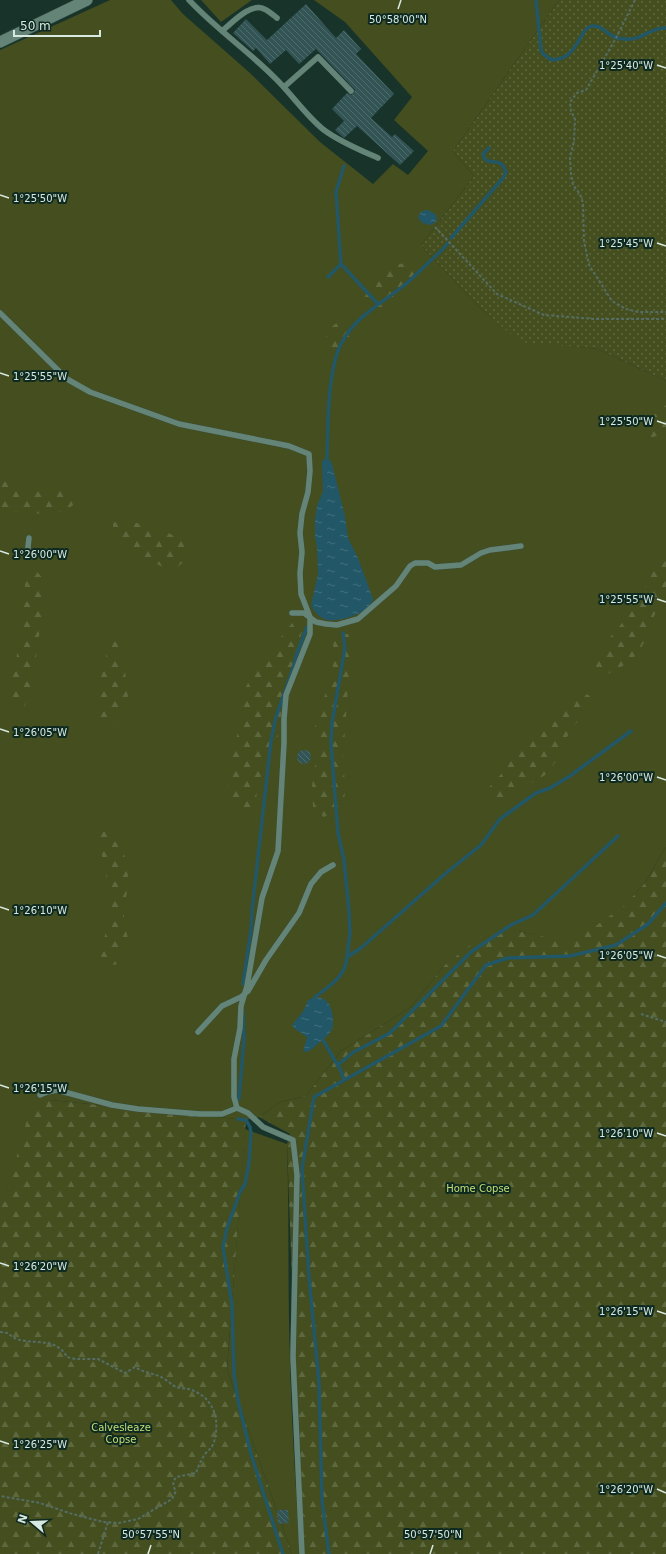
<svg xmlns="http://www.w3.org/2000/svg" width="666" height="1554" font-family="'DejaVu Sans',sans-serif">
<defs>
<pattern id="forest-firs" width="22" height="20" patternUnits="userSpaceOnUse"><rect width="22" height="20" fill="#444e1e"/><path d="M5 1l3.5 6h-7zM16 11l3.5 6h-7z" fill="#5e683e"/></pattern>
<pattern id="park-dots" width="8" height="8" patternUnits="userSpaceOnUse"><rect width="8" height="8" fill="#444e1e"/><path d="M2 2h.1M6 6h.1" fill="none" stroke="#5e683e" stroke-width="1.8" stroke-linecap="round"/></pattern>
<pattern id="water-ripples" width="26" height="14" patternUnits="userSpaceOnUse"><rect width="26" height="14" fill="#225768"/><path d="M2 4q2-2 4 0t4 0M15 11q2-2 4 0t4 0" fill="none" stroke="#416f7d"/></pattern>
<pattern id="building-back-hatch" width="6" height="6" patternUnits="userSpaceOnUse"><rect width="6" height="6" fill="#335454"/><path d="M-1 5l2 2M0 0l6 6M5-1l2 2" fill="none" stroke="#506d6c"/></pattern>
</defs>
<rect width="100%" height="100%" fill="#17332a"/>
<path fill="#444e1e" d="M110,0H171L183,14L250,73L320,142L373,184L393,164L408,175L428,151L394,120L412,97L345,22L314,0H559L453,151L474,176L421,245L480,308L520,341L598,349L666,381V846L645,883L624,907L571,944L519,931L444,966L411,1007L341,1051L306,1096L280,1102L259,1117L246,1120L50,1100L7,1191L0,1209V50Z
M201,0H252L221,22Z
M245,1129L287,1144C289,1203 288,1261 289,1320C290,1398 295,1476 300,1554H292L227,1369Z"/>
<path fill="url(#forest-firs)" d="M391,264C409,264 412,260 416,281L400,296L374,314L364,310L358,300L360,294Z
M337,323C341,324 347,324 350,327C357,332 354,343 347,348C343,351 336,351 332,352L328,350C326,336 324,331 337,323Z
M666,405V431L661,435L648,438L644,432L648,420Z
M0,478C11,483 22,489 33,491C49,495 67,482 79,501C74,504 69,509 63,511C44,519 20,508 0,514Z
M123,519C145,526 172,530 189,546V555C185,560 180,567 172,569C161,570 119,543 114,532C113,530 113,526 113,523Z
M666,556V597L656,612L649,627L646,639L638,653L628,663L604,676L596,672V655L605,642L616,631L639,600L652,573Z
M35,570L42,577L45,593L32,686L25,706L11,713L8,699L16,662L26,576Z
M301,620L304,623L278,729V740L274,753L263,771L257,786L256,804L247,810L236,805L228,789L227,774L230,755L237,736L242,715L241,696L248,683L287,629L294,621Z
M335,634H353V645L350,659L343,759L345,785L344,808L324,817L313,807L312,786L318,747L315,729L316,708L324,698L334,662L333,641Z
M112,638L119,642V653L125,671L129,706L122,717L113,723L103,722L98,712L96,697L106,658V647Z
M584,693L590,696L589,709L570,730L558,759L545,775L512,795L495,800L485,792L503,772L514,756L554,713L575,695Z
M104,830L117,837L124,854L128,874L127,892L124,908V923L129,942L118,964L107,966L100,954C102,945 105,936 107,927C112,899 106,869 98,841Z
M666,846V1554H302L287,1144L290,1134L259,1117L280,1102L306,1096L341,1051L411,1007L444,966L484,934L519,931L571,943L624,906L645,883Z
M50,1100L246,1120L227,1369L292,1554H0V1194L7,1191L32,1102Z"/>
<path fill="url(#park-dots)" d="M559,0H666V381L598,349L520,342L480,308L421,245L474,176L453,151Z"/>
<path fill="url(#water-ripples)" d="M428,210L435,214L437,217L436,222L430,225C424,224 419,222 418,216L422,211Z
M325,459L330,460L332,464L345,516L348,538L358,558L373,599C371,613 336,624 324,619C318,616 314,612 311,605L318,574L317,548L315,537V519L317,506L323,491L322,467V461Z
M315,997C318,998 322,998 324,999C332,1003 335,1022 332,1029C329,1036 324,1038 319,1043C314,1047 311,1052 303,1052L307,1037L295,1029L292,1025L304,1010L308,1000Z"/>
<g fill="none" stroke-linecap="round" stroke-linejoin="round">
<path stroke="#225768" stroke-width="3.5" d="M536,0L541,50L543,54L552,60C569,59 573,50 581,37C583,33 585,29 589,27C598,23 604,31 611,35C614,37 621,39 626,39C641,41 651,27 666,28
M344,166L336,192L341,264L378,304
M451,238L503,178L506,172C501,154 486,169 483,154L489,148
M328,277L341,264
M327,459C328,427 327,372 341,344C355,316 384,302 407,283C419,272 431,260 443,249L448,243
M343,633L345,648L332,723L331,743L338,833L344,860L349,911L350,933L347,957
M243,984L251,930L252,911L271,741L276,717L294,665L297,653L307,627
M315,997C330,985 345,978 347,957L361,948L446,873L481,845L500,819L536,793L550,788L570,776L631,731
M323,1040L341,1071L344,1080
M338,1065L352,1053L390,1033L471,952L511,925L533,915L618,836
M239,1099L244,1039L243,1011
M238,1119L246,1120L250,1127L251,1133L249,1163L245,1184L240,1192L227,1228L223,1247L232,1305L234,1374L238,1401L251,1454L283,1554
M329,1554L322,1500L319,1382L309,1277L302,1169L314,1097L441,1026L486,965L508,958L570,956L616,945L648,924L666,903"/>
</g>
<path fill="url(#building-back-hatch)" d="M306,4L336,38L344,30L361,49L356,54L394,94L371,118L392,137L395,134L414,151L400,165L357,126L344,138L335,130L344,121L332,109L347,93L352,95L355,90L316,49L299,64L286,50L270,64L256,48L253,51L233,33L246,19L267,40Z
M297 757a7 7 0 1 1 14 0a7 7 0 1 1-14 0Z
M277,1510H288L289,1523L278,1524Z"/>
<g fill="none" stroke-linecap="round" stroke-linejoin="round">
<g stroke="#385149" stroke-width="6">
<path id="service" d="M189,0C215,28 247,50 274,77C291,93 306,116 324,130C340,142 360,150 378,158
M222,31C232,23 251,2 264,9C269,11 273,15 277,18
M284,87L318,57L351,91
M0,313L67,379L90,392L179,424L289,446L309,454L310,471L308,492L302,514L300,533L302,552L300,573L301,594L310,617V634L286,695L284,719V743L278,851L262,898L247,986L241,1006L240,1028L234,1059V1097L237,1108
M27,556L29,538
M292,613H304L316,622L326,624L337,625L358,619L396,586L410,566L415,563H428L435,567L461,565L481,553L490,550L521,546
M198,1032L222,1006L241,997L248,991L266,960L299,913L311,884L321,872L333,865
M40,1095L47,1092L57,1090L112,1105L138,1109L200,1114H222L237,1108L248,1113L263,1127L293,1140L297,1175L293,1357L302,1554"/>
</g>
<g stroke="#385149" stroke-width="12">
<path id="minor" d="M0,42L87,0"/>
</g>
<path stroke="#556d65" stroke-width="2" stroke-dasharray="3 2" stroke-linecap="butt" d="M635,0L616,38L586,90L577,93L570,102L571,111L575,119L574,141L570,157L571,173L573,185L580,194L583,203L584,241L589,265L612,301L626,309L638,312H666
M435,227L497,294L544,315L595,319H666
M641,1014L666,1022
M0,1332L8,1333C24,1350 53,1332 67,1357L75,1359H98L125,1373L135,1367C144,1373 154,1373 163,1378C168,1381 172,1385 176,1387C182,1389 189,1388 194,1391C215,1400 220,1421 214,1442C212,1448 209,1450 205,1454C201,1460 198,1467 196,1473L176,1477C173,1482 172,1485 176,1491L172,1499L138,1519L119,1523L103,1522L69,1513L40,1503L0,1496
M98,1554L108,1522"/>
<use href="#service" stroke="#658478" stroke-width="5.5"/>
<use href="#minor" stroke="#658478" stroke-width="11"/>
</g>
<path fill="none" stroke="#d8e9e2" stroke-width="1.5" d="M398,9L401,0M657,65L666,68M0,195L9,198M657,243L666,246M0,373L9,376M657,421L666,424M0,551L9,554M657,599L666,602M0,729L9,732M657,777L666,780M0,907L9,910M657,955L666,958M0,1085L9,1088M657,1133L666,1136M0,1263L9,1266M657,1311L666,1314M0,1441L9,1444M657,1489L666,1493M148,1554L151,1545M430,1554L433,1545"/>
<g text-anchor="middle" stroke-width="4" stroke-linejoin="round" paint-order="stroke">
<g font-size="10" fill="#c6de75" stroke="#0d2920">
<text x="478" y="1192">Home Copse</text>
<text x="121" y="1431">Calvesleaze<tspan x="121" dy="12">Copse</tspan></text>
</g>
</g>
<g font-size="10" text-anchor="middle" fill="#d8e9e2" stroke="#0d2920" stroke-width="4" stroke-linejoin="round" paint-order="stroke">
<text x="398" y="23">50°58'00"N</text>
<text x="626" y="69">1°25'40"W</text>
<text x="40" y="202">1°25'50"W</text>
<text x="626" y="247">1°25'45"W</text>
<text x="40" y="380">1°25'55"W</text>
<text x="626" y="425">1°25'50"W</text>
<text x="40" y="558">1°26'00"W</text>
<text x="626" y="603">1°25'55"W</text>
<text x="40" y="736">1°26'05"W</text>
<text x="626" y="781">1°26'00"W</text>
<text x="40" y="914">1°26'10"W</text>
<text x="626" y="959">1°26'05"W</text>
<text x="40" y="1092">1°26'15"W</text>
<text x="626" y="1137">1°26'10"W</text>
<text x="40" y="1270">1°26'20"W</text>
<text x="626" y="1315">1°26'15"W</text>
<text x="40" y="1448">1°26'25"W</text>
<text x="626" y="1493">1°26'20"W</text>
<text x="151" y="1538">50°57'55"N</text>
<text x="433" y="1538">50°57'50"N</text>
</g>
<g transform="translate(32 1522) rotate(289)" stroke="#0d2920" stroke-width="3" paint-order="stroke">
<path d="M0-3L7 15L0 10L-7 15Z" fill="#d8e9e2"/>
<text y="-6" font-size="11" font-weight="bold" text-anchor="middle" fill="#d8e9e2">N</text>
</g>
<path d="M14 30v6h86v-6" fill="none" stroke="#d8e9e2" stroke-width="2"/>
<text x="20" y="30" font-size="12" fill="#d8e9e2" stroke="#0d2920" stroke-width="3" paint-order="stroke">50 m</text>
</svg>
